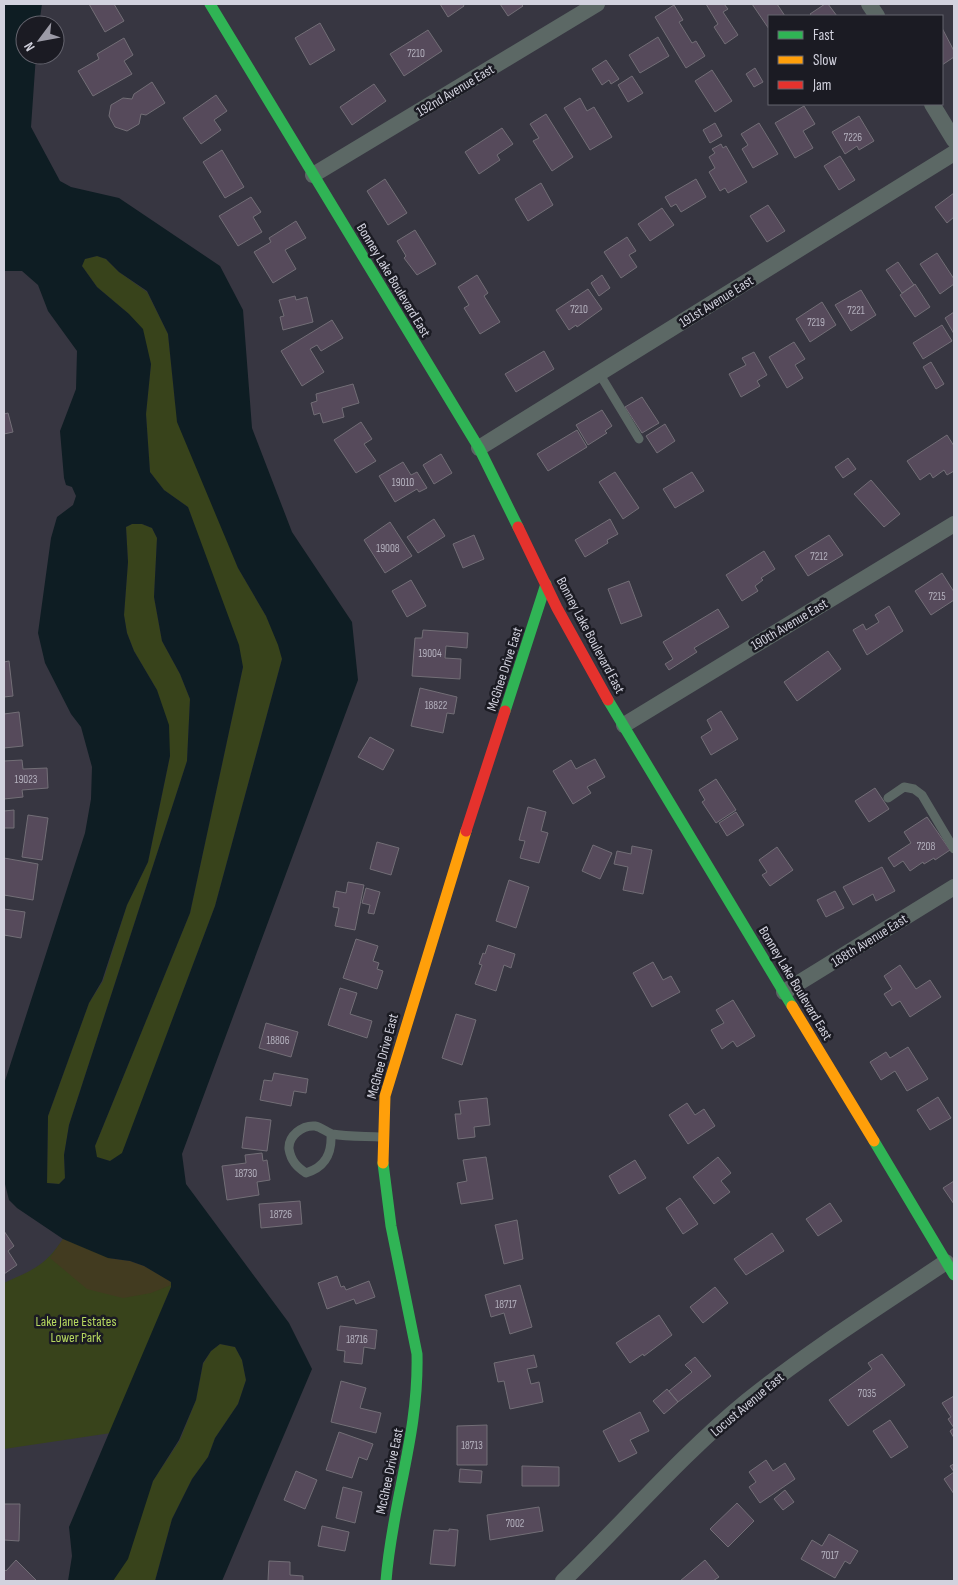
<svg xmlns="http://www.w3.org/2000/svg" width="958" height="1585" font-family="'Sofia Sans Condensed',sans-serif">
<rect width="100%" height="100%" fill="#373641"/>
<path fill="#38431b" d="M97,256L106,259L119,272L147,292L168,334L175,402L238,568L266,616L279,645L282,659L215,906L122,1154L110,1161L96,1157L95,1146L190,913L243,667L188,507L164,490L150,472L146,414L151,364L129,314L97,287L82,266L84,259Z
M132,524H142L152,528L157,538L154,597L162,641L180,674L190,699L187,761L69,1125L64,1155L65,1178L59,1184L47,1183L48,1116L89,1003L103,981L127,905L148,862L170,756L157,690L134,651L127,633L124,615L128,562L126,527Z
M63,1239L171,1282V1287L111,1433L4,1449V1283C34,1269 44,1267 63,1239Z
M220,1344L235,1347L242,1360L246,1380L238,1404L215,1438L208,1457L192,1479L172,1519L155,1581H113L153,1481L180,1440L196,1400L203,1364L211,1351Z"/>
<path fill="#423b20" d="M63,1239L108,1258L130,1261L144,1266L169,1280L171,1285L151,1293L123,1298L87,1289L50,1258Z"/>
<path fill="#0e1d23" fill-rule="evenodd" d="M4,4H42L39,25H25V55H36L31,127L60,181L71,187L119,198L220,266L243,310L252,428L292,532L352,622L358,680L182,1154L186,1184L289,1323L312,1369L222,1581H155L172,1519L192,1479L208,1457L215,1438L238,1404L246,1380L242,1360L235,1347L220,1344L211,1351L203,1363L196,1400L179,1440L153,1481L128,1559L113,1581H68L72,1556L69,1527L171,1287V1282L144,1266L130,1261L108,1258L63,1239L17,1208L9,1200L5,1184L4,1084L85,833L91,799L92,767L81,727L71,714L45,663L38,633L51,538L57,517L73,505L76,496L72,487L66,485L64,478L60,431L76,389L77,351L48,311L38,285L22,271H4ZM97,256L106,259L119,272L147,291L168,334L177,422L238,568L266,616L278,645L282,659L215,906L122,1153L110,1161L97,1157L95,1146L190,913L243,667L239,645L188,507L164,490L150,472L146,414L151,364L143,329L129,314L97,287L82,266L85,259ZM132,524H142L152,528L157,538L154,597L162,641L180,674L190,699L187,761L69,1125L64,1155L65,1178L59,1184L47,1183L48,1116L89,1003L102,981L127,905L148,862L170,756L169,725L157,690L134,651L127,633L124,615L128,562L126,527Z"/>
<path fill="#564a5b" stroke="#726e76" d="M89,4H114L124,21L105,32Z
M440,4H463L464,6L448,17Z
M500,4H521L523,6L508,16Z
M706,4H724L728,9L723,12L738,35L725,44L714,27L718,24Z
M752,4H777L785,16H769V29Z
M825,4H828L837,16H812L810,14Z
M674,5L683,20L679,22L692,43L696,41L705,56L686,68L655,17Z
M320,23L335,50L310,65L295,38Z
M942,28L954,51V57L942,65Z
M428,30L442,51L404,76L390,54Z
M658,37L669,56L640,73L629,55Z
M124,38L133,55L124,61L132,74L93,96L78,71L99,59L97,54Z
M606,60L619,79L611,84L609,80L602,85L592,69Z
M755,68L763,82L754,87L746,74Z
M712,70L732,101L715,112L695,81Z
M632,76L643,93L628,102L618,85Z
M152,82L165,103L146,115L141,114L139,124L127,131L115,127L109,116L111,105L123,98L132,99L134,94Z
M374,84L386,101L352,125L340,107Z
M216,95L227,111L214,120L221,130L201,144L183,118Z
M580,98L587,111L594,107L612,137L590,150L564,108Z
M804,106L815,124L803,131L813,148L795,158L775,123Z
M546,114L573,157L552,171L533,141L539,138L530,124Z
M859,116L874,141L859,150L857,146L845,154L832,132Z
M715,123L722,136L710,143L703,130Z
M759,123L778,154L753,168L742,149L748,145L741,134Z
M502,128L513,144L497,155L500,160L479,174L465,152Z
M721,144L723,148L726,146L747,182L728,193L725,188L720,191L709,172L715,168L709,157L715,153L712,149Z
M222,150L244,187L225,198L203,162Z
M840,156L855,180L839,190L824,166Z
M385,179L407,213L388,225L367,191Z
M696,179L706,197L681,212L676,204L671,207L665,197Z
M541,183L553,205L528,221L515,199Z
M954,193V217L947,223L935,207Z
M251,197L261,212L253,217L262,232L238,246L219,216Z
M768,205L785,231L767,242L750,216Z
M662,208L674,225L650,241L638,224Z
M296,221L306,238L285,250L296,269L273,283L254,252L271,242L269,238Z
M415,230L436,264L417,275L404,258L406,256L397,241Z
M627,237L636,251L629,255L637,267L621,278L604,252Z
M937,253L954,279V284L940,294L920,264Z
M898,262L914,285L902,293L886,270Z
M477,275L488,293L484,296L500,322L480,334L464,308L469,305L458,287Z
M602,275L610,288L599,296L591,283Z
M915,284L930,307L915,317L900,295Z
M588,289L602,309L577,327L576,325L569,330L556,310Z
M861,290L876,315L851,331L835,305Z
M295,296L296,300L307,297L313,322L283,330L280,317L284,316L279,300Z
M822,302L836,325L810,342L796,319Z
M954,312V334L945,318Z
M332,320L343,338L321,351L317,345L310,349L324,372L302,386L281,351Z
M942,325L952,341L923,359L913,343Z
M794,342L805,359L795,365L803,378L787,388L769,357Z
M544,351L554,369L516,392L505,374Z
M754,352L767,375L757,381L760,386L741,397L729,374L746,365L742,358Z
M931,362L944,384L936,389L923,367Z
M353,384L359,403L342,408L344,417L323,423L320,413L314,415L311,403L317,401L316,394Z
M642,397L659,423L642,433L625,407Z
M602,410L612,426L605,431L607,433L588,445L576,425Z
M8,413L13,432L4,434V414Z
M361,422L372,439L364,444L376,461L356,473L334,440Z
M665,424L675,441L657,453L646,436Z
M577,430L587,447L548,471L537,454Z
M947,435L954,446V471L947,475L944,470L933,478L930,473L920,480L907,461Z
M441,454L452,473L434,484L423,465Z
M848,458L856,469L843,478L835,467Z
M403,462L411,475L417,472L427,488L419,492L417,489L395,502L379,476Z
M615,472L639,508L623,519L599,482Z
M692,472L704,491L675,508L663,489Z
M871,480L900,514L884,527L854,494Z
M434,519L445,536L418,553L407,537Z
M610,519L618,534L607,540L608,543L585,557L575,540Z
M390,522L412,556L385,573L364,540Z
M474,535L484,559L463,568L453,544Z
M829,535L843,555L808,576L795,556Z
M764,551L775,569L761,578L763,580L755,586L758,591L742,601L726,575Z
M942,573L954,592V600L931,615L915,591Z
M411,580L426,606L407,617L392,591Z
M629,581L642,616L621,624L608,589Z
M889,606L903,631L867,655L853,630L863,624L866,630L879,622L875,615Z
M718,609L729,627L694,648L697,652L669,670L665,664L673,659L663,642Z
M423,630L468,633L467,648L446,646L445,658L461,659L460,679L412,676L415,638H422Z
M828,651L841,669L797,701L784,682Z
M9,661L13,696L4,697V662Z
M420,688L457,697L454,714L447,713L443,733L411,726Z
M721,711L738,739L711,755L701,737L712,730L707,720Z
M19,712L23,746L4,748V714Z
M370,737L394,750L383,770L358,757Z
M595,759L605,777L587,787L591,793L573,804L553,771L571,760L576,769Z
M22,760L23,769L47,768L48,788L22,790L23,797L4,799V761Z
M716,779L736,810L716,823L702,802L705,800L699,790Z
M875,788L889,809L869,822L855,801Z
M528,807L546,812L541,831L548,833L539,863L520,858L525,841L519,840Z
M14,810V828H4V811Z
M736,812L744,825L727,836L719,823Z
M28,815L48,818L42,860L22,857Z
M927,817L950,850L935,860L934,858L924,864L923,862L910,871L903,861L894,867L888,858L911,843L904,832Z
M377,842L399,848L391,875L370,869Z
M593,845L612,853L600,879L582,871Z
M632,846L652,850L643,894L623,890L628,867L614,864L617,851L631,854Z
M777,847L793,870L770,886L762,875L767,872L759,860Z
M4,858L38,864L33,900L4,895Z
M882,867L895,891L876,901L873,894L853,905L843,887Z
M509,880L529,887L516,928L496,921Z
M348,882L364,885L355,930L335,926L339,908L333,907L336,891L346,893Z
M366,888L380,892L374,914L368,913L370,905L362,903Z
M835,891L844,908L826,917L817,900Z
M4,909L25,912L21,938L4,935Z
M356,939L378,946L373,961L379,963L377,969L383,971L377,989L343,978Z
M488,945L515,954L511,968L504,965L496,991L475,984L482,965L479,964L483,953L485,954Z
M653,962L663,980L671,976L680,992L652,1007L633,973Z
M900,965L916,989L930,980L941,997L910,1017L900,1001L892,1006L884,994L892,989L884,976Z
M340,988L357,993L350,1014L372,1021L367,1038L328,1025Z
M733,1000L755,1036L737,1047L733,1041L722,1049L711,1030L724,1023L716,1010Z
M456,1014L476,1020L462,1065L442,1058Z
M266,1023L298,1032L291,1057L259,1048Z
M908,1047L928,1079L907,1091L895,1071L881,1080L870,1062L886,1052L890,1058Z
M274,1073L308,1079L306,1093L294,1091L291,1106L260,1100L264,1080L272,1081Z
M938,1097L951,1118L930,1130L917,1110Z
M487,1098L490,1125L474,1127L475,1137L458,1139L455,1114H461L459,1101Z
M687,1103L695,1115L704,1109L715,1126L688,1144L669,1115Z
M246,1117L271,1120L267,1151L242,1148Z
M262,1153L263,1161L267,1160L270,1180L257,1182L259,1195L227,1200L222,1166L246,1163L245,1155Z
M486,1157L493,1199L461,1204L457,1183L467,1181L463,1160Z
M718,1157L731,1173L721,1181L730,1192L714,1204L693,1177Z
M635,1160L646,1178L619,1194L609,1176Z
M954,1181V1204L943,1188Z
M680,1198L698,1224L683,1234L666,1208Z
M300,1201L302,1224L261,1228L259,1204Z
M830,1203L842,1221L818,1236L806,1219Z
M517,1220L523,1259L504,1264L495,1225Z
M4,1231L14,1246L8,1251L17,1265L4,1274Z
M772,1233L784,1251L746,1275L734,1259Z
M337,1276L341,1287L344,1286L346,1290L369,1281L375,1297L356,1304L354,1299L327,1309L318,1283Z
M520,1285L532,1327L510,1334L504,1313L491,1317L485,1295Z
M715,1287L728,1303L703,1323L690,1307Z
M659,1315L672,1335L644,1356L643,1354L630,1363L616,1343Z
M340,1326L377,1330L375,1349L364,1347L362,1364L344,1362L345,1351L337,1350Z
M882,1354L905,1385L848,1426L829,1400L872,1369L868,1363Z
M534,1355L537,1367L527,1369L531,1384L539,1382L543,1402L510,1409L504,1381L498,1382L494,1363Z
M695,1357L711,1376L678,1402L669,1391L692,1372L685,1365Z
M341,1381L366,1388L360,1408L381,1413L376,1433L331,1422Z
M667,1389L678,1402L664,1414L653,1401Z
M954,1396V1438L950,1431L954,1428L948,1419L951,1417L942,1403Z
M640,1412L649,1431L630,1440L637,1453L619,1462L603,1431Z
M890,1420L908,1447L891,1458L873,1431Z
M487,1425V1465H457V1426Z
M339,1432L373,1444L367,1460L359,1457L352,1478L326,1470Z
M766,1460L773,1471L785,1463L795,1479L760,1503L749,1487L756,1482L749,1472Z
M954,1464V1494L944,1479L954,1472L950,1466Z
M522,1466L559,1467V1486H522Z
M460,1469L482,1471L481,1483L459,1482Z
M296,1471L317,1480L305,1509L284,1500Z
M343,1487L362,1492L355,1523L336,1518Z
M785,1490L794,1502L783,1510L774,1499Z
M737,1503L754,1521L728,1547L710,1529Z
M4,1504H20L19,1541L4,1540Z
M539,1507L543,1531L490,1540L487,1515Z
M322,1526L349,1532L345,1551L318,1546Z
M449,1529L458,1530L455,1566L430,1564L434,1530L449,1531Z
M829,1534L858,1551L850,1564L845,1561L835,1578L801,1559L812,1540L822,1546Z
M16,1560L37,1581H4V1569L6,1571Z
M705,1560L719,1577L713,1581H680Z
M269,1561L290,1562V1575L303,1576V1581H268Z"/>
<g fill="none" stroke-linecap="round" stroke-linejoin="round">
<path stroke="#5c6865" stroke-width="9" d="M599,373L639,439
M888,798L904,787L914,789L922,795L954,849
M331,1134C332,1153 326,1167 306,1173C297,1167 291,1161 289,1149C288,1136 302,1125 315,1126C321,1127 326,1132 332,1134C348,1137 366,1136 382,1137"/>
<path stroke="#5c6865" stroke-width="16" d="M869,4L877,16
M932,104L954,140
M313,175L597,4
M479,448L954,153
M624,725L954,524
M784,992L954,887
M563,1581C625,1521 681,1455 747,1401C810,1350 879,1307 946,1262"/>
<path stroke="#30b455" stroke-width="11" d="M210,4L479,448L518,527
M608,700L792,1006
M505,711L546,584
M874,1141L954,1275
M383,1163L391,1226L417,1354C419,1435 392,1502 386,1581"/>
<path stroke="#ff9f0a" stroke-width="11" d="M792,1006L874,1141
M383,1163L385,1096L466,831"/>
<path stroke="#e5322d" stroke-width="11" d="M518,527L557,608L608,700
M466,831L505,711"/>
</g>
<g text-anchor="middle" stroke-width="5" stroke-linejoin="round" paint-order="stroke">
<g font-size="11" fill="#b3b0bd">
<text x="416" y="57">7210</text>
<text x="853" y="141">7226</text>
<text x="579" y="313">7210</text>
<text x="856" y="314">7221</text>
<text x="816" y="326">7219</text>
<text x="403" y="486">19010</text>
<text x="388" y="552">19008</text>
<text x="819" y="560">7212</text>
<text x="937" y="600">7215</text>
<text x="430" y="657">19004</text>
<text x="436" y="709">18822</text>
<text x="26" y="783">19023</text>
<text x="926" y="850">7208</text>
<text x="278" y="1044">18806</text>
<text x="246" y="1177">18730</text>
<text x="281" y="1218">18726</text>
<text x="506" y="1308">18717</text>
<text x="357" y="1343">18716</text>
<text x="867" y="1397">7035</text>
<text x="472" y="1449">18713</text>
<text x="515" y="1527">7002</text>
<text x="830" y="1559">7017</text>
</g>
<g font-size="14" fill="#d2d2de" stroke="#1b1b23">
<text transform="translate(455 90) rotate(-31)" y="5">192nd Avenue East</text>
<text transform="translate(394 280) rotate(59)" y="5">Bonney Lake Boulevard East</text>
<text transform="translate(716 301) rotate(-32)" y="5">191st Avenue East</text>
<text transform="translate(789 624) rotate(-31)" y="5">190th Avenue East</text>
<text transform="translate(591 635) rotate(62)" y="5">Bonney Lake Boulevard East</text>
<text transform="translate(504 669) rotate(-72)" y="5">McGhee Drive East</text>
<text transform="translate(869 940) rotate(-32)" y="5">188th Avenue East</text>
<text transform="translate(796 983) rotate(59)" y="5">Bonney Lake Boulevard East</text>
<text transform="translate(382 1056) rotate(-75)" y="5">McGhee Drive East</text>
<text transform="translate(747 1404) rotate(-40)" y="5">Locust Avenue East</text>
<text transform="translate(389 1471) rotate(-78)" y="5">McGhee Drive East</text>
</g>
<g font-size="14" fill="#b6d85f" stroke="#1b1b23">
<text x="76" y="1326">Lake Jane Estates<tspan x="76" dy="16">Lower Park</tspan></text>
</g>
</g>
<rect width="958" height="1585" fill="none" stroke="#d2d2de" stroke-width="10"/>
<rect x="768" y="15" width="175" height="90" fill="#1b1b23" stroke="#64646e"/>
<rect x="778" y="31" width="25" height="8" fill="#30b455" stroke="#64646e"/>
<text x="813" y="40" font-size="15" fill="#d2d2de">Fast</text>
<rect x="778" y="56" width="25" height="8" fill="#ff9f0a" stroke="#64646e"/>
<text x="813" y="65" font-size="15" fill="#d2d2de">Slow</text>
<rect x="778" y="81" width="25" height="8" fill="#e5322d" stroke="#64646e"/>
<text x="813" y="90" font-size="15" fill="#d2d2de">Jam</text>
<g transform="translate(40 40) rotate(238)"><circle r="24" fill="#1b1b23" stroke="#64646e"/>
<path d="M0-4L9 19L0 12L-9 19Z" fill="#9c9ba7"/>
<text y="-8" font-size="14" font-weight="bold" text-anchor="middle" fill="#d2d2de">N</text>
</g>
</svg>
